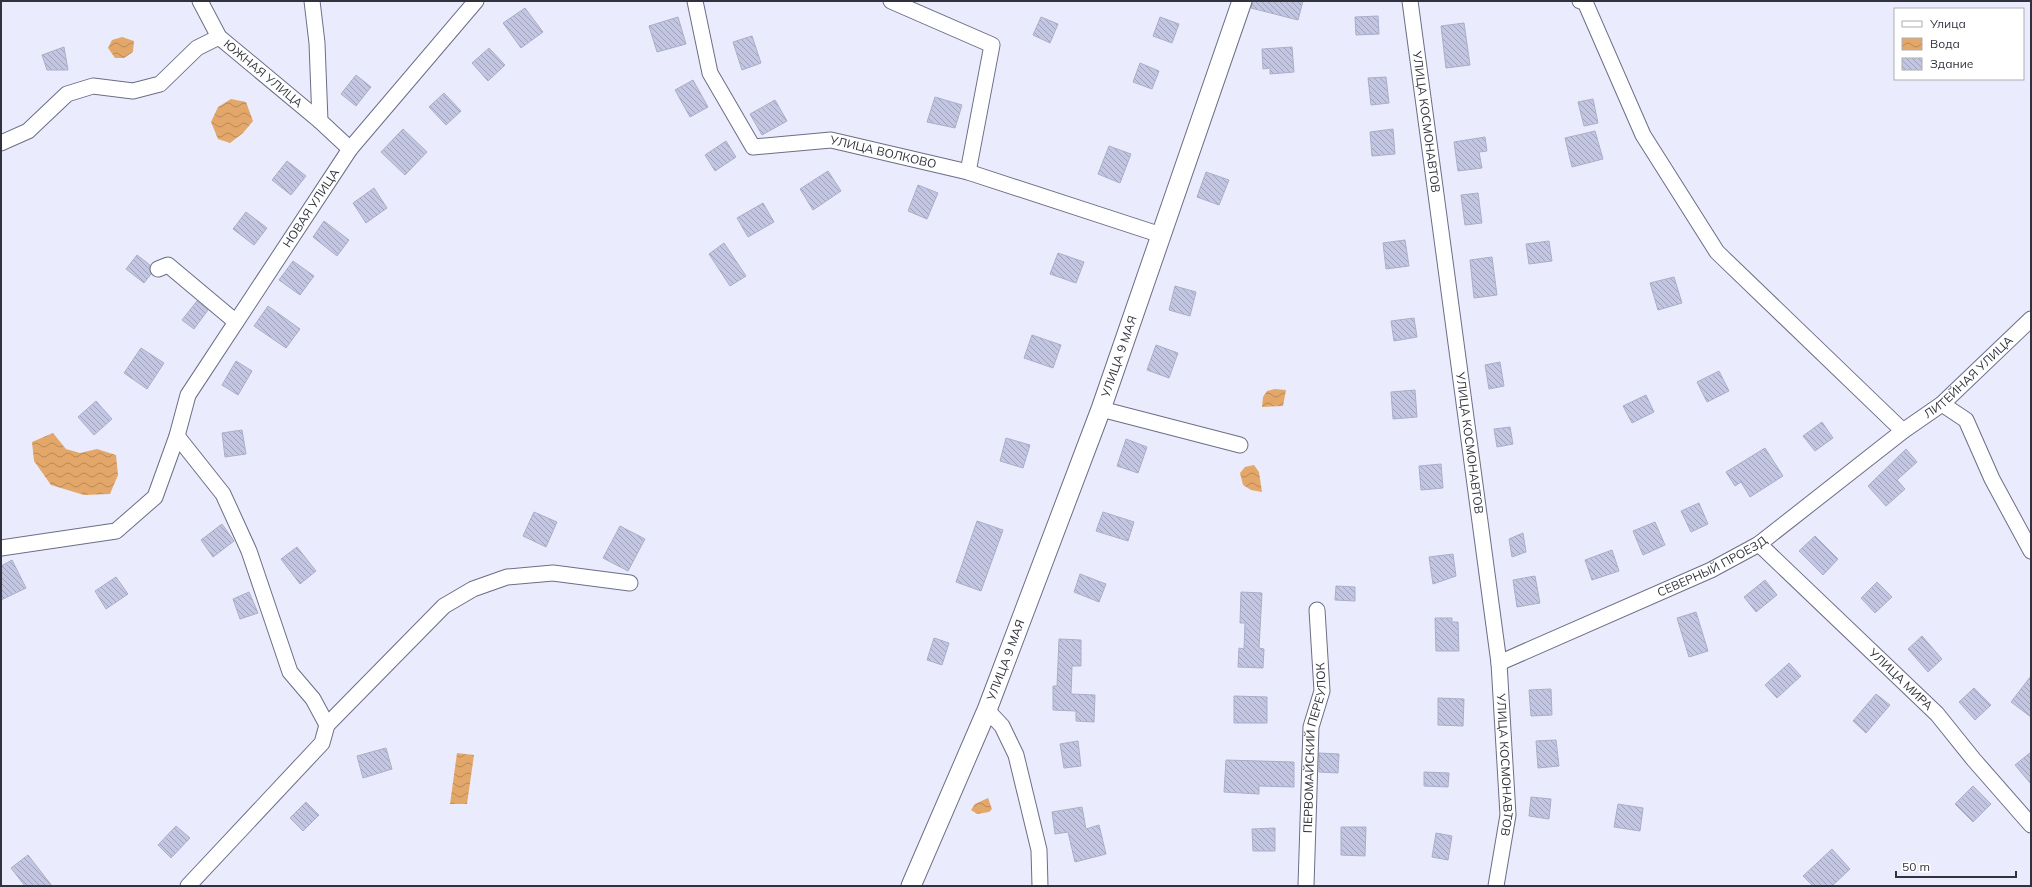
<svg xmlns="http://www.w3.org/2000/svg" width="2032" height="887" font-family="Mulish,sans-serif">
<defs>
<pattern id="water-waves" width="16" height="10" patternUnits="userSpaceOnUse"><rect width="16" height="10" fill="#e3a869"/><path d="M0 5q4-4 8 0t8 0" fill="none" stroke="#b98958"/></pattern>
<pattern id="building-back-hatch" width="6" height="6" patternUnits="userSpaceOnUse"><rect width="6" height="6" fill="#c3c6e2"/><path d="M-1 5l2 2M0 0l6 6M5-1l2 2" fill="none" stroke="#9fa1b8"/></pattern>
</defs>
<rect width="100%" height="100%" fill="#eaecfd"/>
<path fill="url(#water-waves)" d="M122,37L134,41L133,52L124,58H115L108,48L112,40Z
M231,99L246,102L253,121L243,133L230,143L218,139L211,122L218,107Z
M1275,389L1286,390L1283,406L1262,407L1263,397L1267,391Z
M53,433L66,449L80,453L97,449L116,455L118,475L110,494L84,495L51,485L34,461L32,442Z
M1254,465L1259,472L1262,492L1251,490L1243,485L1240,473L1245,467Z
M457,753L474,755L467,804H450Z
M988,798L992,809L989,812L977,814L971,810L975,804Z"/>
<path fill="url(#building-back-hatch)" stroke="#abaec8" d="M1253,1H1303L1298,20L1251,8Z
M525,8L543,32L521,48L503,23Z
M1378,16L1379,34L1356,35L1355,17Z
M678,17L686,44L657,52L649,26Z
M1041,17L1058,24L1050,43L1033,35Z
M1160,17L1179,24L1172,43L1153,36Z
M1464,23L1470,65L1446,68L1441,26Z
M752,36L761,63L742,70L733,42Z
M64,47L68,70H47L42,55Z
M1292,47L1294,72L1270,74V68L1263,69L1262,49Z
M489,48L505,65L488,81L472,63Z
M1140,63L1159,71L1152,89L1133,82Z
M356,75L371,87L356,106L341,94Z
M1386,77L1389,103L1371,105L1368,78Z
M693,80L708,107L690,117L675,90Z
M444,93L461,111L446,125L429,107Z
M935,97L962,105L955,128L927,122Z
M1593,99L1598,123L1584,126L1578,102Z
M775,100L787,121L762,135L750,114Z
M403,129L427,152L405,175L381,152Z
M1393,129L1395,154L1372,156L1370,132Z
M1595,131L1603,159L1572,167L1565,138Z
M1485,137L1487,151L1479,152L1482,168L1458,171L1454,142Z
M726,141L736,157L715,171L705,155Z
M1109,146L1131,154L1120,183L1098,174Z
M287,161L306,176L291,195L272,180Z
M828,171L841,191L813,210L800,189Z
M1206,172L1229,180L1219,205L1197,197Z
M918,185L938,193L927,219L908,211Z
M374,188L387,208L366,223L353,203Z
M1478,193L1482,223L1465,225L1461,195Z
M763,203L774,222L748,237L737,218Z
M246,212L267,228L254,245L233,229Z
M324,221L349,240L337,256L313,237Z
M1405,240L1409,266L1386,269L1383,243Z
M1549,241L1552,261L1529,264L1526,244Z
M724,243L746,276L730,286L709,254Z
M1058,253L1084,262L1076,283L1050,274Z
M137,255L150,265L149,268L151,274L144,283L126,269Z
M1492,257L1497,295L1474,298L1470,260Z
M293,261L314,276L300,295L279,280Z
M1674,277L1682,303L1658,310L1650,283Z
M1175,286L1196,292L1190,316L1169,310Z
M197,301L208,310L194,329L182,320Z
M268,306L300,329L286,348L254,326Z
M1414,318L1417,337L1394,341L1391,321Z
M1032,335L1061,345L1053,368L1024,358Z
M1156,345L1178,353L1169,378L1147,370Z
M141,348L164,363L147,389L124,373Z
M236,361L252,371L238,395L222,385Z
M1500,362L1504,386L1489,389L1485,365Z
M1719,371L1729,391L1707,402L1697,382Z
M1415,390L1417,417L1393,419L1391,392Z
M1646,395L1654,412L1632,423L1623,406Z
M96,401L112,419L94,435L78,417Z
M1822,422L1833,438L1815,451L1803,436Z
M1510,427L1513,444L1497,447L1494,429Z
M242,430L246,454L225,457L222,433Z
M1006,438L1030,445L1023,468L1000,461Z
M1126,439L1147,447L1138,473L1117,466Z
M1765,448L1783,476L1750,497L1741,482L1735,486L1726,472Z
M1906,449L1917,462L1897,480L1905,489L1886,506L1868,486Z
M1441,464L1443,488L1421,490L1419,466Z
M1699,503L1708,524L1691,532L1681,511Z
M534,512L557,522L546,547L523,536Z
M1103,512L1134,522L1128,541L1096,531Z
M977,521L1003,530L981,591L956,582Z
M1655,522L1665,545L1643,555L1633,531Z
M222,524L234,541L213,557L201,540Z
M620,526L645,539L628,571L603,558Z
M1523,533L1526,552L1512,557L1509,539Z
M1815,536L1838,559L1823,575L1799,551Z
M297,547L316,571L300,584L281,559Z
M1612,550L1619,571L1592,580L1585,560Z
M1453,554L1456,576L1433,584L1429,557Z
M12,560L26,588L1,600V566Z
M1080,574L1106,584L1099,602L1074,592Z
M1535,576L1540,603L1517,607L1513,580Z
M116,577L128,594L106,609L95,591Z
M1765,580L1777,595L1756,612L1744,597Z
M1877,582L1892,597L1875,613L1861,598Z
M1336,586L1355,587V601L1335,600Z
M249,592L258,613L240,619L233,599Z
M1241,592L1262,593L1259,648L1264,649L1263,668L1238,667L1239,648L1244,649L1245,623H1240Z
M1696,612L1708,651L1689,657L1677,618Z
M1435,618H1452V622H1458L1459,651H1436Z
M1922,636L1942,659L1928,672L1908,649Z
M934,638L949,643L942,665L927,660Z
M1059,639L1081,640V666H1072L1071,694L1095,695L1094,722L1076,721V711L1053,710V686H1057Z
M1789,663L1801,676L1777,698L1765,685Z
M2031,676V717L2011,702Z
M1974,688L1991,705L1975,720L1959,702Z
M1551,689L1552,715L1531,716L1529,690Z
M1876,694L1890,705L1866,733L1853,721Z
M1234,696L1267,697V723H1234Z
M1438,698L1464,699L1463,726L1438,725Z
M1556,740L1559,766L1538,768L1536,741Z
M1078,741L1081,766L1064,768L1060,744Z
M386,748L392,769L363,778L357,756Z
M2031,752V784L2015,765Z
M1319,753L1339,754L1338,773L1319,772Z
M1226,760L1294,762V787L1259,786V794L1224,792Z
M1424,772L1449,773L1448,787L1424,786Z
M1973,786L1991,804L1973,822L1955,804Z
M1531,797L1551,799L1549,819L1529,816Z
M306,802L319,815L303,831L290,818Z
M1618,804L1643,808L1640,831L1614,827Z
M1082,807L1086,829L1099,825L1106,854L1075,862L1068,832L1055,834L1052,812Z
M176,826L190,838L171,858L158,845Z
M1341,827H1366L1365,856L1341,855Z
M1275,828V851H1253L1252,829Z
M1436,833L1452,836L1448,860L1432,857Z
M1832,849L1850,869L1832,886H1813L1803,876Z
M28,855L52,886H25L11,868Z"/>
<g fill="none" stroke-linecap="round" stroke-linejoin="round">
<g stroke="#6b6e86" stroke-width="17">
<g id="minor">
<path id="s1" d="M200,1L219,37L320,121"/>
<path d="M312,1L317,43L320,121L350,149"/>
<path id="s2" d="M695,1L710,73L753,147L831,140L968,172L1161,235"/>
<path d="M891,1L992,45L968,172"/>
<path id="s3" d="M1410,1L1499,663L1508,815L1496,886"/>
<path d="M1580,1L1585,2L1643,135L1717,252L1903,431"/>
<path d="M1,143L28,131L67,94L93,86L133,91L160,84L197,48L219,37"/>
<path d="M158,269L168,265L236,322"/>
<path d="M1942,404L1966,420L1992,479L2031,551"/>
<path d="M1101,409L1240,445"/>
<path d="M177,436L223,494L249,551L290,672L313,699L327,725"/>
<path id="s4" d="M1759,544L1937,714L1974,760L2031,825"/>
<path id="s5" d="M1,548L116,531L155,497L177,436L188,395L350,149L476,1"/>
<path id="s6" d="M1499,663L1711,570L1759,544L1903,431L1942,404L2031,319"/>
<path d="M987,710L1002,726L1016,755L1039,850L1040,886"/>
<path d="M188,886L322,743L327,725L444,606L473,589L507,577L553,573L630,583"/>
<path id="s7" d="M1306,886L1311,727L1322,691L1317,610"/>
</g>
</g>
<g stroke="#6b6e86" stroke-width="21">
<g id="major">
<path id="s8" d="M911,886L987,710L1101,409L1242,1"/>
</g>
</g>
<use href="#minor" stroke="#fff" stroke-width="15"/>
<use href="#major" stroke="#fff" stroke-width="19"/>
</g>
<g text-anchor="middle" stroke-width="3" stroke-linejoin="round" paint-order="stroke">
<g font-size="12" fill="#31323d" stroke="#fff">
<text dy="4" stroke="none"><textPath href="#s1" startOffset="98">ЮЖНАЯ УЛИЦА</textPath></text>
<text dy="4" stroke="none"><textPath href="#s3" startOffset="122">УЛИЦА КОСМОНАВТОВ</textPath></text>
<text dy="4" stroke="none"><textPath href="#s2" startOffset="291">УЛИЦА ВОЛКОВО</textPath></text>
<text dy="4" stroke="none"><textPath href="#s5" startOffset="499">НОВАЯ УЛИЦА</textPath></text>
<text dy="4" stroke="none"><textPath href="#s8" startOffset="569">УЛИЦА 9 МАЯ</textPath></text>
<text dy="4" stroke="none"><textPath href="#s6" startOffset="554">ЛИТЕЙНАЯ УЛИЦА</textPath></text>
<text dy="4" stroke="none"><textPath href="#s3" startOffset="446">УЛИЦА КОСМОНАВТОВ</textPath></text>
<text dy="4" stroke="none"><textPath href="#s6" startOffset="234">СЕВЕРНЫЙ ПРОЕЗД</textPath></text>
<text dy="4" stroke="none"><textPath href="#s8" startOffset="245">УЛИЦА 9 МАЯ</textPath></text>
<text dy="4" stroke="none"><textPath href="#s4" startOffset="196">УЛИЦА МИРА</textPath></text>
<text dy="4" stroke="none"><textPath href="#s7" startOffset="139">ПЕРВОМАЙСКИЙ ПЕРЕУЛОК</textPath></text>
<text dy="4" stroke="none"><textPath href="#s3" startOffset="770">УЛИЦА КОСМОНАВТОВ</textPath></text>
</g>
</g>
<rect width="2032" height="887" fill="none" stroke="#31323d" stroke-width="4"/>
<rect x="1894" y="8" width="130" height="72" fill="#ffffff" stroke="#adadb1"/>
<rect x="1902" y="21" width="20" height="6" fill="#ffffff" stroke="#adadb1"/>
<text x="1930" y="28" font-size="12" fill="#31323d">Улица</text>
<rect x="1902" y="38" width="20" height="12" fill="url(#water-waves)" stroke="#adadb1"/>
<text x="1930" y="48" font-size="12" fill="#31323d">Вода</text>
<rect x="1902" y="58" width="20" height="12" fill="url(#building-back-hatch)" stroke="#adadb1"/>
<text x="1930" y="68" font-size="12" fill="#31323d">Здание</text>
<path d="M1896 871v6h120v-6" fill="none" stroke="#31323d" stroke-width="2"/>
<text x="1902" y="871" font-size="12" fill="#31323d" stroke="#ffffff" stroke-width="3" paint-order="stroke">50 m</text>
</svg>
